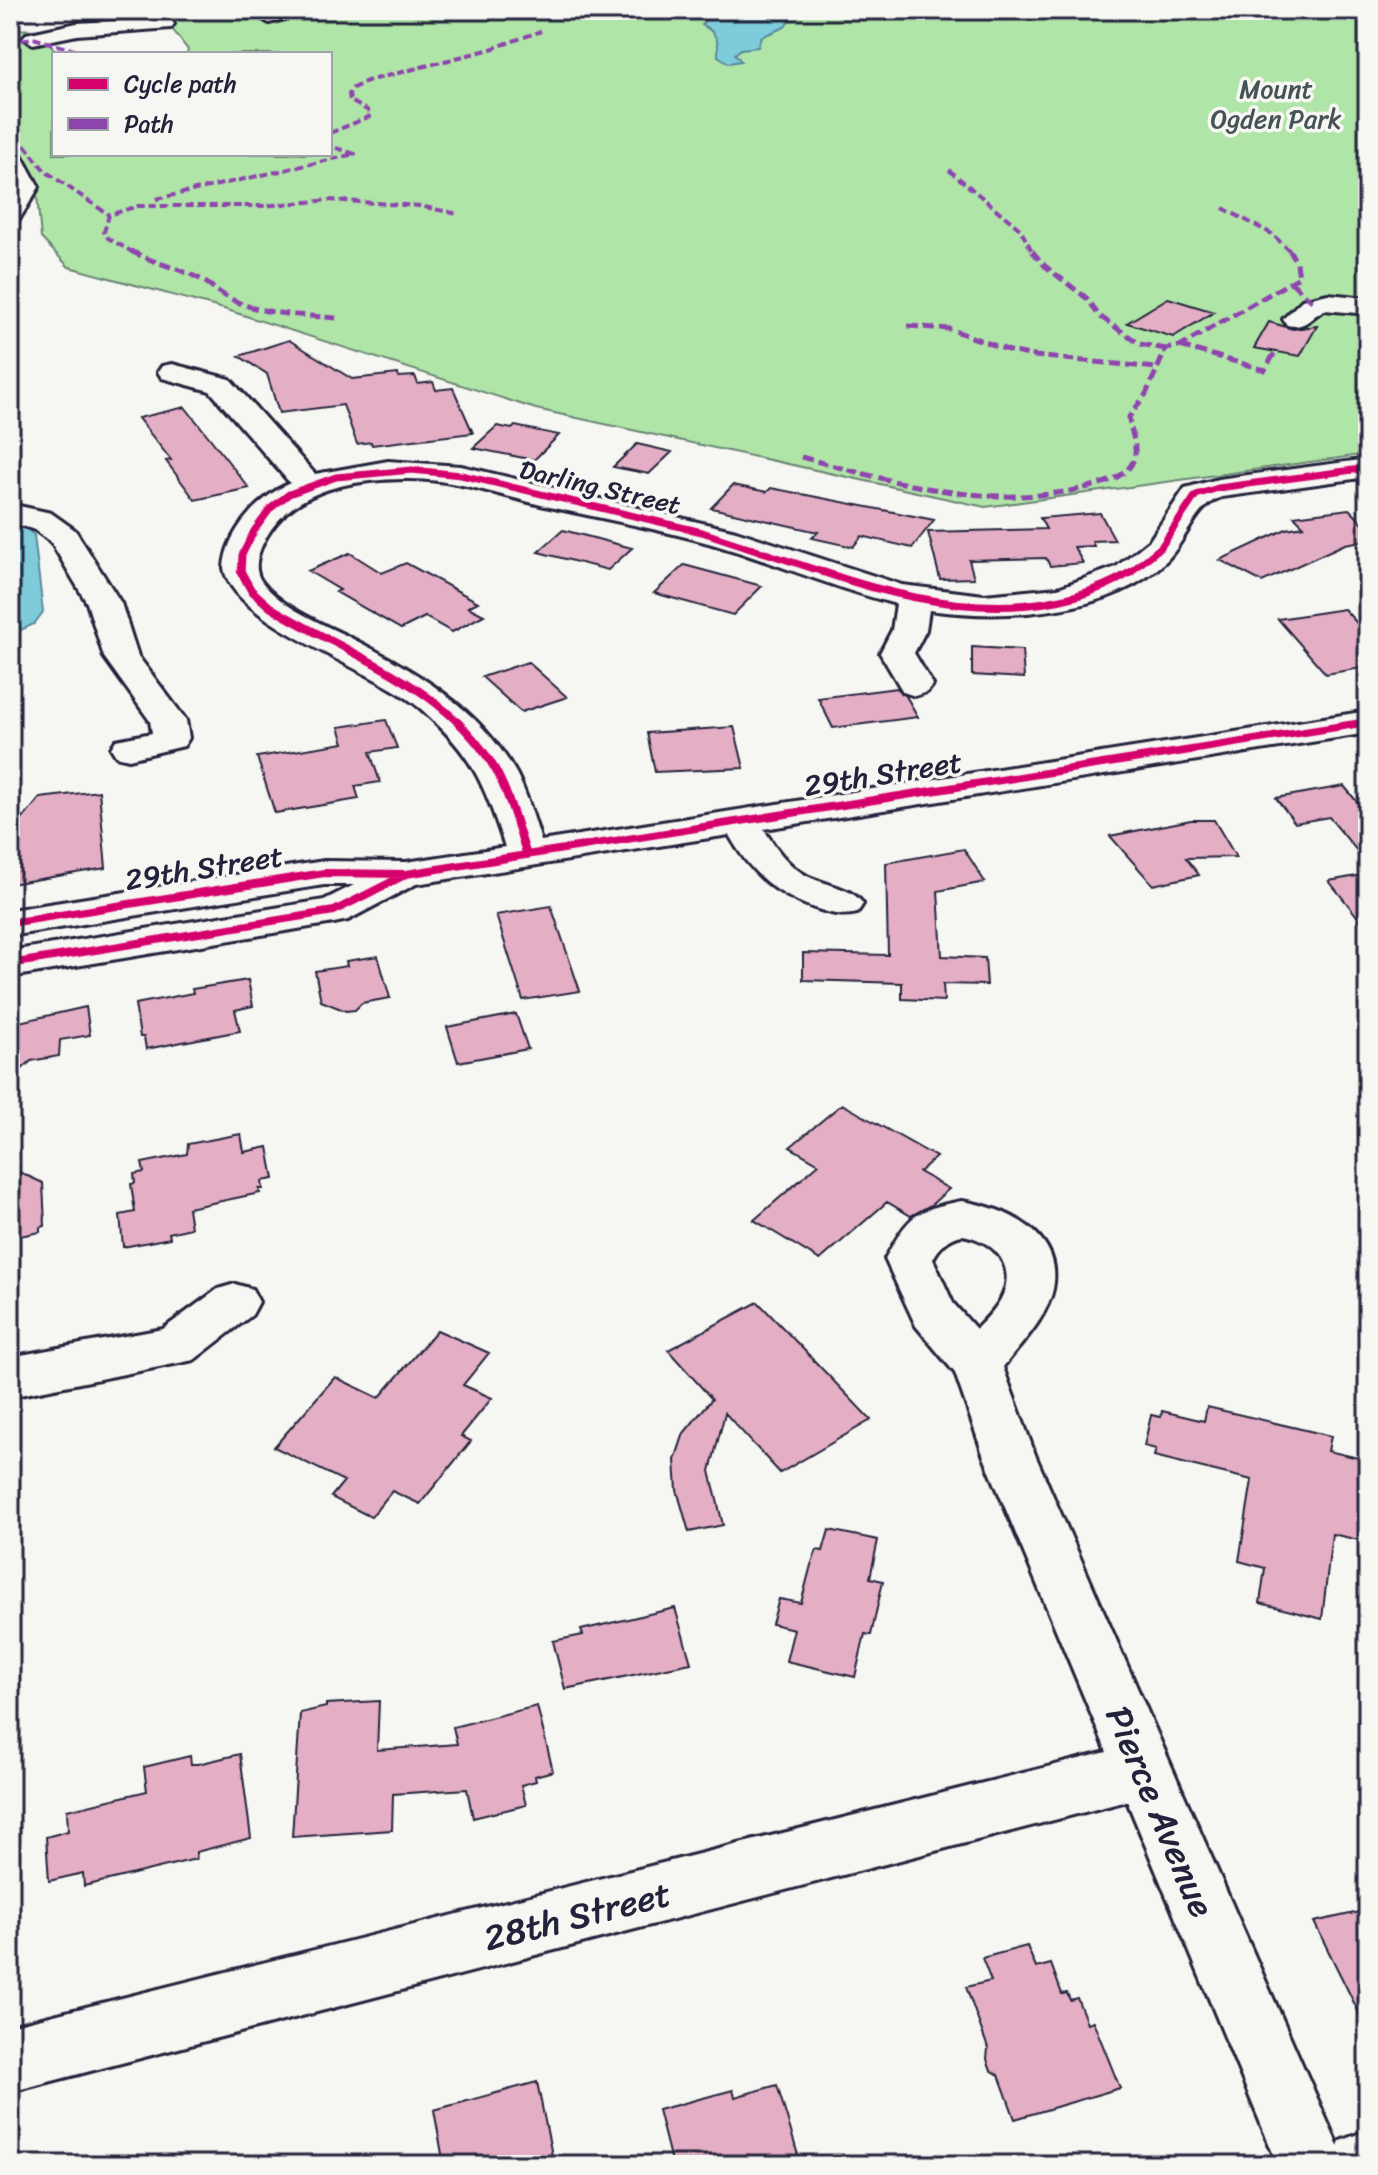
<svg xmlns="http://www.w3.org/2000/svg" width="1378" height="2175" font-family="Sriracha,sans-serif">
<rect width="100%" height="100%" fill="#f6f6f2"/>
<filter id="ink" filterUnits="userSpaceOnUse"><feTurbulence type="fractalNoise" baseFrequency=".0125" numOctaves="2"/><feDisplacementMap in="SourceGraphic" scale="16" xChannelSelector="R" yChannelSelector="G"/><feConvolveMatrix kernelMatrix="1 2 1 2 8 2 1 2 1" color-interpolation-filters="sRGB"/></filter>
<g filter="url(#ink)">
<path fill="#b0e5a8" stroke="#698472" stroke-width="2" d="M158,10H1368V454L985,507L536,409L224,309L69,267L41,238L36,185L10,160V29L39,30L58,54H54V154H330V54H187L188,50Z"/>
<path fill="#7eccdb" stroke="#59889b" stroke-width="2" d="M732,10H795L785,27L761,37L758,47L741,49L735,54L741,61L729,63L718,56C719,40 716,32 702,25L705,20L731,13Z
M10,523L27,529L34,535L43,612L34,624L10,635Z"/>
<path fill="#e4aec5" stroke="#22223b" stroke-width="2" d="M1168,298L1214,312L1173,337L1127,323Z
M1269,322L1293,329L1317,326L1300,356L1254,348Z
M289,340L352,379L398,374L399,377L415,376L418,384L433,382L436,390L453,388L473,433L372,445L371,442L357,444L343,405L279,413L267,374L239,356Z
M185,407L205,432L249,488L195,500L166,461L171,460L138,418Z
M497,426L512,429L515,426L559,435L534,460L473,448Z
M637,444L672,452L649,474L613,467Z
M733,485L767,492L771,488L934,520L912,548L862,536L853,547L812,538L818,532L711,508Z
M1349,509L1368,528V540L1345,544L1262,582L1220,560L1286,529L1304,526L1294,516Z
M1100,513L1115,540L1092,541L1094,546L1074,547L1083,563L1050,566L1046,558L969,560L974,578L940,579L928,532L1046,529L1040,518Z
M563,530L632,548L608,570L538,552Z
M350,553L382,573L406,563L478,602L468,607L484,615L452,632L425,617L401,629L336,592L340,590L308,571Z
M684,565L762,586L733,615L654,593Z
M1344,609L1368,635V667L1326,674L1278,619Z
M972,647L1022,650L1024,678L972,675Z
M528,662L567,697L521,712L482,677Z
M897,688L906,696L918,717L833,728L818,698Z
M386,720L397,748L370,752L380,782L355,786L359,799L275,813L257,757L344,743L339,727Z
M734,727L744,768L655,772L647,733Z
M1344,786L1368,815V864L1329,817L1295,823L1276,798Z
M99,791L106,868L10,884V834L40,798Z
M1191,820H1214L1236,857L1186,858L1199,875L1153,885L1110,836Z
M964,849L985,882L938,891L942,956L985,958L987,985L943,984L944,1001L902,999V983L803,980V953L888,955L886,863Z
M1368,874V930L1329,881Z
M551,906L580,991L523,1000L496,915Z
M378,956L390,998L362,1003L355,1010L346,1011L321,1001L315,971L347,966L346,961Z
M248,980L253,1006L235,1010L240,1031L146,1049L144,1037H140L135,1004L193,993L192,989Z
M86,1007L90,1035L60,1040L59,1056L31,1061L10,1080V1024Z
M516,1014L528,1049L458,1062L447,1027Z
M842,1104L936,1157L919,1172L949,1189L931,1205L911,1216L887,1202L820,1260L754,1220L819,1164L790,1147Z
M241,1134L244,1152L268,1147L274,1179L262,1181L263,1189H259L260,1193L188,1208L191,1228L169,1233L170,1238L123,1247L120,1215L135,1212L131,1184L135,1183L134,1174L144,1172L142,1163L187,1154L188,1144Z
M10,1168L43,1183L45,1226L40,1227V1232L10,1238Z
M758,1302L871,1420L780,1473L725,1413L710,1471L723,1525L689,1532L677,1490L675,1460L684,1433L712,1399L668,1350Z
M437,1330L489,1353L463,1385L492,1398L461,1436L471,1441L420,1504L392,1491L371,1517L331,1497L344,1481L274,1447L335,1377L379,1398Z
M1207,1407L1331,1436L1328,1451L1367,1460L1359,1540L1332,1534L1322,1619L1260,1603L1265,1568L1239,1561L1252,1480L1154,1456L1156,1449L1144,1446L1151,1415L1161,1417L1162,1411L1204,1421Z
M829,1530L878,1540L870,1578L883,1581L871,1635L865,1634L855,1677L786,1661L794,1629L772,1624L779,1599L801,1603L811,1565L817,1550L823,1551Z
M675,1608L691,1663L565,1689L553,1641L583,1635L581,1630Z
M379,1701L377,1750L457,1744L453,1727L537,1706L553,1771L535,1776L536,1781L521,1785L526,1805L473,1818L467,1789L393,1794L392,1830L292,1837L300,1713L326,1707V1704Z
M240,1754L251,1838L196,1852V1859L84,1886L83,1873L49,1881L46,1837L68,1831L67,1810L147,1791L144,1767L190,1756L191,1764H198Z
M1368,1910V2031L1314,1922Z
M1027,1946L1036,1968L1051,1964L1062,1994L1067,1993L1070,2000L1077,1998L1087,2023L1093,2021L1120,2088L1015,2119L999,2075L991,2070L987,2059L988,2048L966,1987L991,1981L982,1958Z
M537,2082L554,2165H444L434,2110Z
M777,2085L801,2165H672L658,2110L733,2090L735,2097Z"/>
<g fill="none" stroke-linecap="round" stroke-linejoin="round">
<g stroke="#22223b" stroke-width="6">
<path id="minor" d="M308,10L305,14L269,23L259,17L262,13Z
M164,18L171,20L174,24L171,28L77,35L33,44L23,38L26,34L77,23Z
M10,147L18,149L39,187L19,220L10,222V195L15,187L10,177Z
M1328,294L1368,298V314L1324,310C1309,318 1306,329 1287,325L1283,319L1302,300Z
M172,364L230,379L315,474L388,461L461,466L736,531L902,585L984,595L1058,588L1116,567L1150,540L1185,488L1218,479L1368,459V477L1222,497C1196,505 1187,539 1168,559C1114,616 1001,620 929,610L926,630L914,653L933,685L927,692L915,696L903,692L880,653L892,630L896,604C833,588 774,562 712,544C656,528 597,518 541,505C495,494 452,478 404,479C350,480 290,489 263,543C257,556 253,570 262,582C282,608 321,623 349,637C414,670 479,707 516,773C527,794 534,818 541,841L1368,711V733L764,829C775,848 787,865 807,876C824,885 852,887 863,904L857,913C841,917 830,913 814,908C773,893 750,872 729,835L416,884L348,920L334,923L10,977V951L324,900L354,885H324L10,936V910L324,861L406,862L505,847C483,781 473,755 420,708C376,669 233,624 224,568C226,532 259,497 290,483L210,391L162,378L158,372L162,366Z
M10,504L51,513L75,530L121,603L138,656L186,720L189,738L184,746L129,759L116,756L111,748L116,740L152,733L150,721L104,657L87,603L51,542L35,530L10,522Z
M962,1201C1006,1208 1064,1233 1053,1289C1047,1318 1021,1344 1003,1367L1036,1457L1338,2146L1340,2141L1368,2130V2165H1278L1127,1801L10,2092V2026L1107,1752L984,1457L955,1373L916,1326L885,1259C909,1216 913,1210 962,1201ZM962,1235C994,1240 1018,1266 1001,1299C995,1310 985,1320 976,1329L953,1303L933,1259C940,1246 948,1238 962,1235Z
M235,1284L252,1289L259,1302L252,1315L194,1360L10,1397V1357L163,1329L218,1289Z"/>
</g>
<use href="#minor" fill="#f6f6f2" fill-rule="evenodd"/>
<path stroke="#8e44ad" stroke-width="4" stroke-dasharray="8 4" stroke-linecap="butt" d="M10,42L33,38L88,54
M10,126L45,171L109,215
M330,133L371,116L367,110L350,101L349,94L353,88L367,81L491,49L541,31
M949,170L1020,229L1033,253
M156,199L355,154L330,146
M1223,208L1272,234L1292,253
M134,253L108,238L104,232L109,215L138,206H261L330,200L420,206L458,214"/>
<path stroke="#8e44ad" stroke-width="5" stroke-dasharray="11 5" stroke-linecap="butt" d="M131,251C154,263 179,268 200,279C210,284 217,292 227,297C259,315 301,315 337,318
M1032,251L1045,266L1089,300L1098,315L1140,344L1166,349
M1292,283L1313,302
M908,326L950,329L1010,351L1034,356L1157,368
M1180,346L1265,370L1275,352
M801,457C897,483 989,511 1089,487C1104,483 1128,477 1134,459C1138,446 1130,430 1129,417L1146,394L1166,349L1180,346L1299,277L1297,264L1290,251"/>
<g stroke="#f6f6f2" stroke-width="10">
<path id="cycleway-far1" d="M241,574L242,555L254,531L271,508L289,494L336,477L412,470L461,475L702,532L829,574
M1128,574L1161,547L1196,495L1218,488L1368,468"/>
</g>
<g stroke="#f6f6f2" stroke-width="12">
<path id="cycleway" d="M241,572L251,590L270,607C348,655 446,685 495,769C510,796 517,826 527,855
M823,572C918,605 1039,628 1131,572
M10,923L324,873L406,874L1368,722
M10,964L334,911L403,876"/>
</g>
<use href="#cycleway-far1" stroke="#d6006c" stroke-width="7"/>
<use href="#cycleway" stroke="#d6006c" stroke-width="8"/>
</g>
</g>
<g text-anchor="middle" stroke-width="7" stroke-linejoin="round" paint-order="stroke">
<g font-size="26" fill="#465356" stroke="#f6f6f2">
<text x="1276" y="98">Mount<tspan x="1276" dy="30">Ogden Park</tspan></text>
</g>
<g font-size="26" fill="#22223b" stroke="#f6f6f2">
<text transform="translate(600 487) rotate(13)" y="9">Darling Street</text>
</g>
<g font-size="30" fill="#22223b" stroke="#f6f6f2">
<text transform="translate(883 774) rotate(-9)" y="10">29th Street</text>
<text transform="translate(204 868) rotate(-9)" y="10">29th Street</text>
</g>
<g font-size="36" fill="#22223b" stroke="#f6f6f2">
<text transform="translate(1161 1811) rotate(67)" y="13">Pierce Avenue</text>
<text transform="translate(577 1915) rotate(-14)" y="13">28th Street</text>
</g>
</g>
<rect width="1378" height="2175" fill="none" stroke="#f6f6f2" stroke-width="40"/>
<rect x="20" y="20" width="1338" height="2135" fill="none" stroke="#22223b" stroke-width="3" filter="url(#ink)"/>
<rect x="52" y="52" width="280" height="104" fill="#f6f6f2" stroke="#a1a1a9" stroke-width="2"/>
<rect x="68" y="78" width="40" height="12" fill="#d6006c" stroke="#a1a1a9" stroke-width="2"/>
<text x="124" y="92" font-size="24" fill="#22223b">Cycle path</text>
<rect x="68" y="118" width="40" height="12" fill="#8e44ad" stroke="#a1a1a9" stroke-width="2"/>
<text x="124" y="132" font-size="24" fill="#22223b">Path</text>
</svg>
